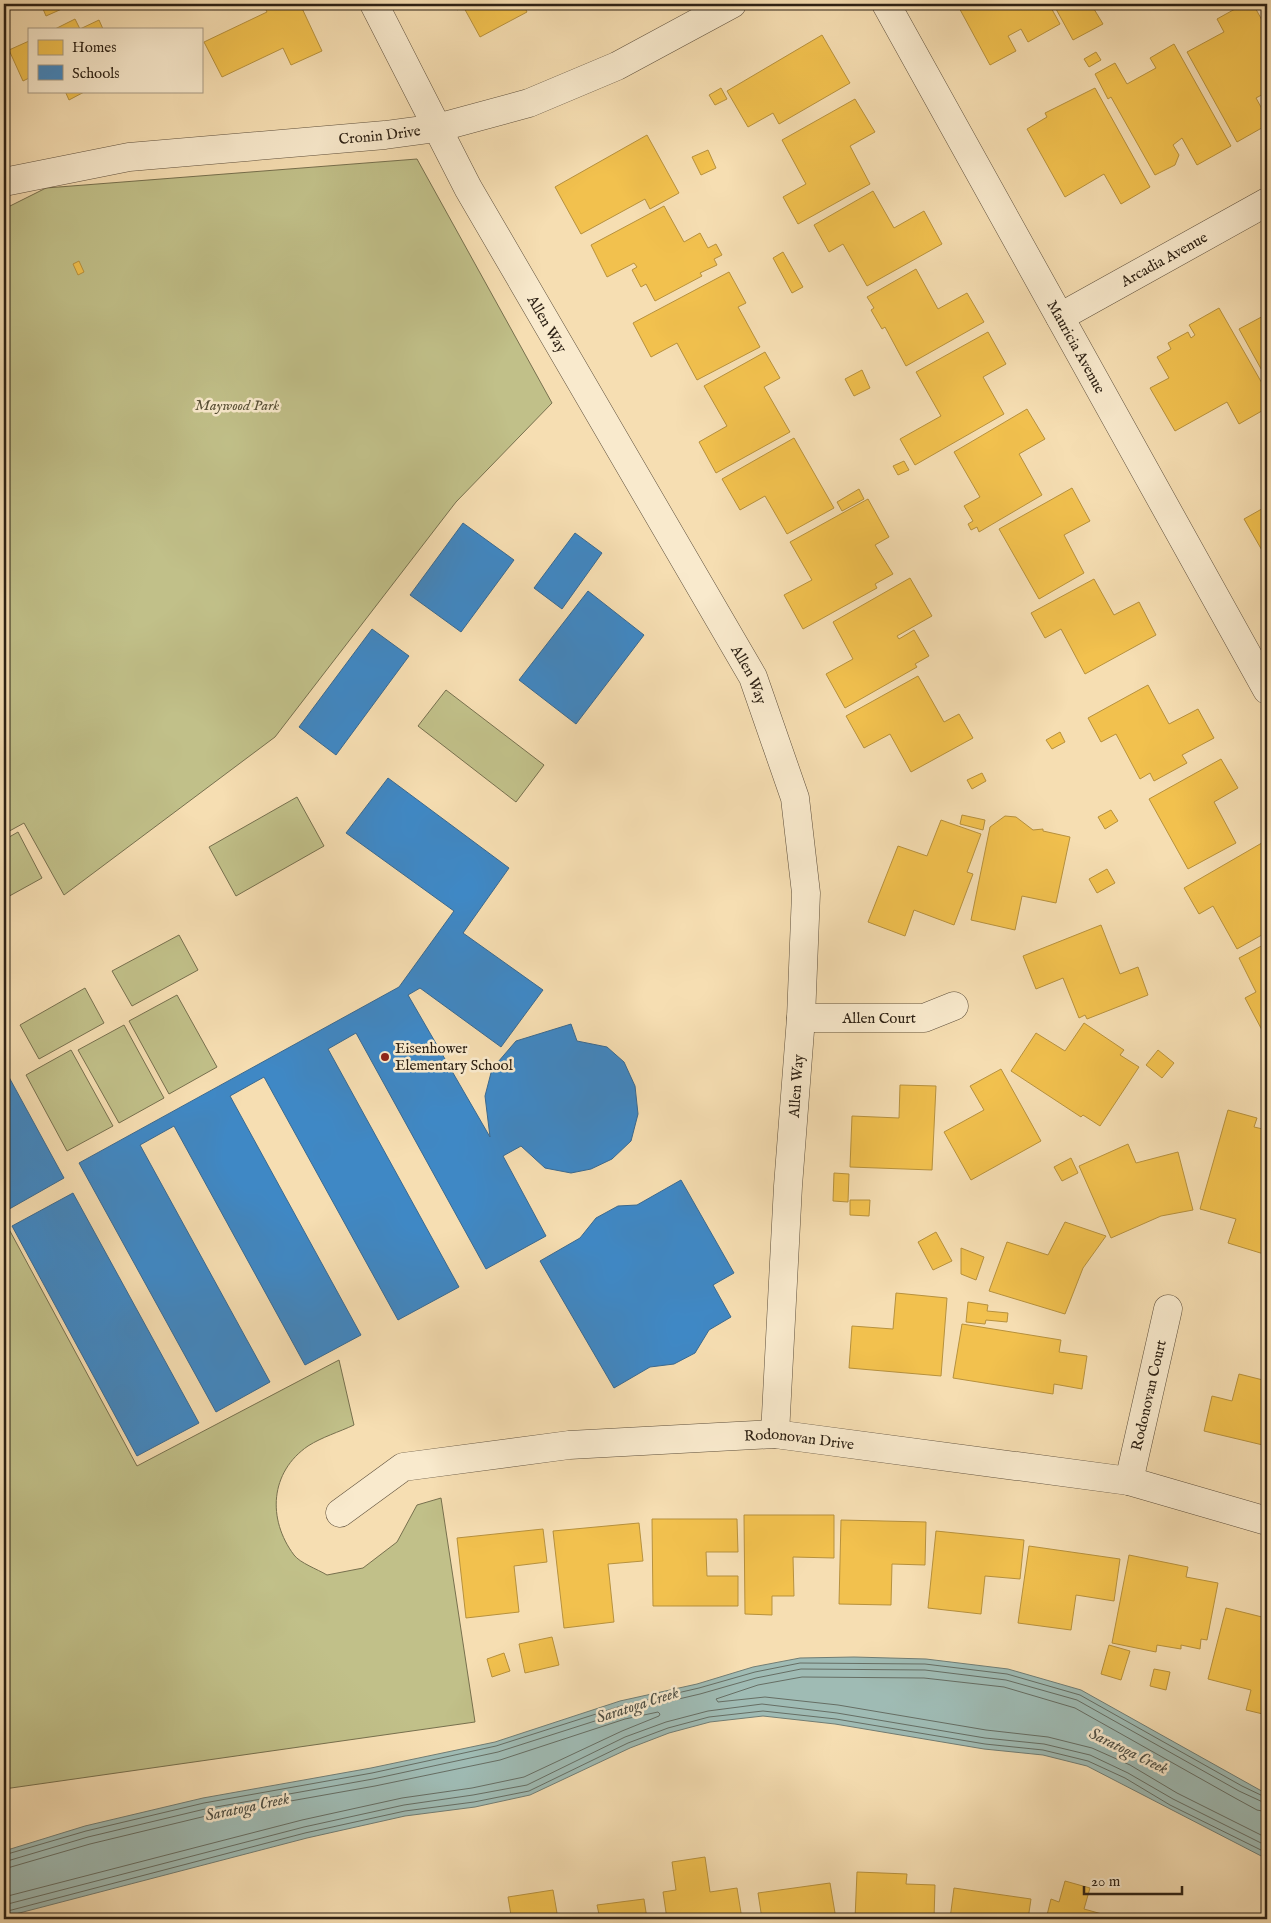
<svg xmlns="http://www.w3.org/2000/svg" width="1271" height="1923" font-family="'IM FELL English',serif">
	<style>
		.green { fill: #c1c089; stroke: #77704e }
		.water { fill: #9fbbb4; stroke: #717d74 }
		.homes { fill: #f2c14e; stroke: #b7913d }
		.schools { fill: #3f88c5; stroke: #3a6990 }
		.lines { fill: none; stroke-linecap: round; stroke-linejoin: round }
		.shore { stroke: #666e64; stroke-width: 1 }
		.minor-casing { stroke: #5f503c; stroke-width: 29 }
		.minor { stroke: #f9eacd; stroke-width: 28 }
		.poi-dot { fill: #8f2418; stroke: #f9eacd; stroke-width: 2 }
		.labels { text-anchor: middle; stroke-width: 5; stroke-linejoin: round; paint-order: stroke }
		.street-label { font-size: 15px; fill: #2d2114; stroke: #f9eacd }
		.park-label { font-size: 15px; font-style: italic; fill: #595137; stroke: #f9eacd }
		.poi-label { font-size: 15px; fill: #2d2114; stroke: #f9eacd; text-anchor: start }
		.water-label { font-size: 16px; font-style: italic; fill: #4f4f44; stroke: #f9eacd }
	</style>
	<rect width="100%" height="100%" fill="#f6deb2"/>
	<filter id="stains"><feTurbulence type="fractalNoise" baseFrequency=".004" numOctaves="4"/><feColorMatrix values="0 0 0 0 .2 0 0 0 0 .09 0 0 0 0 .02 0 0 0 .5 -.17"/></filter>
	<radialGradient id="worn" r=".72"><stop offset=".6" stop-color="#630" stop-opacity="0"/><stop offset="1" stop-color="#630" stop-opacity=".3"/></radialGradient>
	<g class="green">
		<path d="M417,159L552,403L456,502L275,737L64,895L24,823L4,834V209L46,188Z"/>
		<path d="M446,690L544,765L516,802L418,726Z"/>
		<path d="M297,797L324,846L236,896L209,847Z"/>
		<path d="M18,832L42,878L4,899V840Z"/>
		<path d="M179,935L198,970L132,1006L112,971Z"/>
		<path d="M85,988L104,1023L39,1059L20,1025Z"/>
		<path d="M177,995L217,1067L169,1094L129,1021Z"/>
		<path d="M124,1025L164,1098L119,1123L78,1050Z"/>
		<path d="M71,1050L113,1126L67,1151L26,1075Z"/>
		<path d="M4,1220L137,1466L339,1360L354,1425C339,1432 322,1437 308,1446C270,1472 267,1519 294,1555C300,1563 317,1569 327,1575L363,1568L397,1542L417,1505L441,1498L475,1722L4,1789Z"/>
	</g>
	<path class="water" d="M854,1657L926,1659L1008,1669L1081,1690L1267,1794V1859L1087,1766L1043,1755L984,1749L835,1724L763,1716L710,1722L669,1733L630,1748L530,1795L475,1807L405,1816L307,1838L4,1917V1851L85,1826L203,1798L371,1768L495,1742L620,1701L697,1684L753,1667L800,1658Z"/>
	<g class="homes">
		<path d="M41,4H73L46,16Z"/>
		<path d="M263,4H300L322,51L291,65L283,48L222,77L204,42L267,12Z"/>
		<path d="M454,4H523L527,12L480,37L463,6L457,10Z"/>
		<path d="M957,4H1049L1060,24L1028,42L1021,29L1008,36L1016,51L990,65Z"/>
		<path d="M1059,4H1091L1103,24L1073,40L1056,9L1060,6Z"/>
		<path d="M1244,4H1253L1267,29V92L1256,98L1267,118V125L1237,142L1187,52L1224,32L1217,19Z"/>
		<path d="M75,19L80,29L99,20L103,29H55Z"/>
		<path d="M822,35L850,83L779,124L773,113L748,127L727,91Z"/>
		<path d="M29,41V78L23,81L9,50Z"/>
		<path d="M1174,44L1231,146L1197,165L1182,138L1173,145L1179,155L1175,165L1155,175L1111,97L1108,99L1095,74L1115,63L1127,84L1156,68L1150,58Z"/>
		<path d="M1096,52L1101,60L1089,67L1084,59Z"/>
		<path d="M721,88L727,99L715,105L709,95Z"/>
		<path d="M1095,88L1150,187L1121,204L1104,174L1065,197L1027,129L1047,117L1045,113Z"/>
		<path d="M65,91H86L69,100Z"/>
		<path d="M855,99L875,132L850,146L870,184L798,224L783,197L806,184L782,140Z"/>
		<path d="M647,135L679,193L650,209L645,199L581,234L555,187Z"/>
		<path d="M708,150L716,168L701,175L692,157Z"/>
		<path d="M873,191L894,228L924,211L942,244L867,286L843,244L829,252L814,225Z"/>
		<path d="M664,206L684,242L700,233L708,248L716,244L722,255L714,259L717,265L700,273L702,276L655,301L646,284L641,287L632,270L637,267L634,263L607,277L591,245Z"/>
		<path d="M783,252L803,287L792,293L773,258Z"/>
		<path d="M79,261L84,272L78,275L73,264Z"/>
		<path d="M916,269L938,309L967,293L984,322L906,366L885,327L882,329L871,310L874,308L867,297Z"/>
		<path d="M729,272L746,303L738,307L760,347L697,380L677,343L651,357L633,323Z"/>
		<path d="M1219,308L1267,392V408L1239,424L1227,402L1175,431L1150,388L1169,378L1157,357L1171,349L1168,343L1188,332L1191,338L1195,335L1189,325Z"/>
		<path d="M1267,314V375L1265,376L1239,329Z"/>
		<path d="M988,332L1006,364L983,377L1004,414L915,465L900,439L941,416L916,372Z"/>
		<path d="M765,352L780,378L764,387L790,432L716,473L699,442L727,426L704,386Z"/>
		<path d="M862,370L870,388L854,396L845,379Z"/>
		<path d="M1027,409L1045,439L1019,454L1042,495L979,532L977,527L971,530L968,524L973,521L964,506L980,497L954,452Z"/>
		<path d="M794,438L834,508L787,534L765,496L740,510L722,479Z"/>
		<path d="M904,461L909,470L898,475L893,466Z"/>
		<path d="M1072,488L1090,521L1064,535L1084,573L1039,599L999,529Z"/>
		<path d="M859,489L864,499L842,511L837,502Z"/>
		<path d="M868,499L889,537L875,545L893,574L875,584L877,588L803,629L784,595L812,580L790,542Z"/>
		<path d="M1267,506V559L1244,519Z"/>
		<path d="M910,578L932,616L897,636L899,639L914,630L929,656L915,664L917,667L845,708L826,674L853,659L833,622Z"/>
		<path d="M1094,579L1114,615L1139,602L1156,635L1085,674L1061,629L1045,638L1031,613Z"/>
		<path d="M918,676L944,722L959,714L973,738L911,772L890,734L864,748L846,716Z"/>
		<path d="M1148,685L1169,724L1198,709L1214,738L1182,755L1187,763L1154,781L1150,773L1140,779L1116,734L1101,742L1088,718Z"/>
		<path d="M1060,732L1065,742L1052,749L1046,740Z"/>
		<path d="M1221,759L1238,788L1214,802L1236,843L1188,869L1149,799Z"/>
		<path d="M982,773L986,781L972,789L967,780Z"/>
		<path d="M1111,810L1118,821L1105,829L1098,817Z"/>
		<path d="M962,815L985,820L983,830L960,824Z"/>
		<path d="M1005,816L1016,817L1033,830L1043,829V831L1070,837L1056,903L1022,896L1015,930L971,920L990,827Z"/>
		<path d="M941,820L981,834L967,872L973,874L954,925L914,910L905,936L868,922L898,846L927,856Z"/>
		<path d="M1267,840V882L1264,883L1267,888V932L1237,949L1213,906L1199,914L1184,888Z"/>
		<path d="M1107,869L1115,883L1097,893L1089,879Z"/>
		<path d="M1101,925L1120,974L1138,967L1148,995L1087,1019L1085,1015L1079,1018L1063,978L1036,989L1023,956Z"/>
		<path d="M1267,943V1027L1262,1030L1245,998L1256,992L1239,958Z"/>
		<path d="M1084,1023L1124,1050L1120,1055L1139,1067L1100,1126L1083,1115L1081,1117L1011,1071L1036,1033L1065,1051Z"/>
		<path d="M1158,1050L1174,1063L1162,1078L1146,1065Z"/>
		<path d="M1001,1069L1041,1141L971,1180L944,1132L984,1110L970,1086Z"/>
		<path d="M900,1085L936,1086L932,1170L850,1167L852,1116L899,1118Z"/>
		<path d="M1228,1110L1257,1118L1254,1127L1267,1130V1255L1228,1243L1236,1219L1200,1209Z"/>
		<path d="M1128,1144L1136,1163L1178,1152L1193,1210L1161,1216L1111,1238L1079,1166Z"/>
		<path d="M1071,1158L1078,1173L1062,1181L1054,1167Z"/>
		<path d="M834,1173L849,1174L848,1202L833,1201Z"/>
		<path d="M850,1200H870L869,1216L850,1215Z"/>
		<path d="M1065,1222L1106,1236L1083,1268L1065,1314L989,1291L1007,1242L1048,1255Z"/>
		<path d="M936,1232L952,1261L933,1270L918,1242Z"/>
		<path d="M961,1248L984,1257L976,1280L961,1274Z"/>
		<path d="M896,1293L947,1298L941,1376L849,1368L852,1326L893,1329Z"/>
		<path d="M968,1302L988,1305L987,1311L1008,1313L1007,1322L986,1320L985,1324L966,1322Z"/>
		<path d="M962,1324L1061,1340L1059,1352L1087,1356L1082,1389L1054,1384L1053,1394L953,1378Z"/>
		<path d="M1239,1374L1267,1381V1446L1204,1431L1212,1396L1232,1401Z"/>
		<path d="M744,1515H834V1558L793,1557L794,1596H772V1615L745,1614Z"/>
		<path d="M652,1519H737L738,1552H706L707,1576H738V1606H653Z"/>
		<path d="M841,1520L926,1522L925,1565L892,1564L891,1605L839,1604Z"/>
		<path d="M639,1523L643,1561L608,1564L614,1622L564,1628L553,1531Z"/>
		<path d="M543,1529L547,1562L514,1566L519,1612L466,1618L457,1538Z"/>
		<path d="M936,1531L1024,1540L1020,1579L985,1576L981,1614L928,1608Z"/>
		<path d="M1029,1546L1120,1559L1114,1601L1076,1595L1071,1630L1018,1623Z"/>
		<path d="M1129,1555L1188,1567L1186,1577L1218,1583L1207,1640L1201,1639L1200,1649L1181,1645V1649L1157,1645L1156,1652L1112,1643Z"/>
		<path d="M1266,1601H1267V1715L1246,1710L1251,1690L1208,1679L1226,1608L1262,1617Z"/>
		<path d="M552,1637L559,1665L525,1673L519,1644Z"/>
		<path d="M1109,1645L1130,1651L1121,1680L1101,1674Z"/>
		<path d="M504,1653L510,1671L492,1677L487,1659Z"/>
		<path d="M1154,1669L1170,1672L1166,1690L1150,1686Z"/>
		<path d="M705,1857L710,1892L737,1888L742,1919H667L663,1892L676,1890L672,1862Z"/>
		<path d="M857,1872L907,1874L906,1884L935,1885L934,1919H855Z"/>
		<path d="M1065,1881L1090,1888L1084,1909L1120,1919H1046L1051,1899L1059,1902Z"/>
		<path d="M830,1883L836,1919H762L758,1893Z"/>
		<path d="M954,1888L1031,1899L1028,1919H950Z"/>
		<path d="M553,1890L558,1919H506L505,1916L511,1915L508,1897Z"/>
		<path d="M644,1899L647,1919H600L597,1905Z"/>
	</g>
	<g class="schools">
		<path d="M463,523L514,560L461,632L410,595Z"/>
		<path d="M575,533L602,553L562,609L534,588Z"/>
		<path d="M588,591L644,635L576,724L519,680Z"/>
		<path d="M372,629L409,656L336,755L299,727Z"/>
		<path d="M388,778L509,868L463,933L543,990L501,1047L420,988L408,995L490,1137L485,1096L492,1069L516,1041L571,1024L577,1041L607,1047L624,1062L635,1086L638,1114L631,1141L612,1159L591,1169L571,1173L545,1168L521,1146L503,1156L546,1236L486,1269L356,1033L328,1049L459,1287L398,1320L264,1077L230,1096L361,1335L305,1365L174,1126L140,1145L270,1382L216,1412L79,1163L399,987L454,911L346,833Z"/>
		<path d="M4,1068L64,1178L4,1212Z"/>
		<path d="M681,1180L734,1273L713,1285L731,1317L709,1330L695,1353L674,1364L650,1367L614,1388L540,1261L580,1238L596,1218L618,1206L637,1205Z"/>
		<path d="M73,1193L199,1423L137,1456L12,1226Z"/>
	</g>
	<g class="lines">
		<g class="shore">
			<path d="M1267,1812L1257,1810L1235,1798L1075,1708L1004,1687L924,1678L802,1677L758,1685L716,1699L718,1702L765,1697L838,1705L986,1730L1048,1737L1092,1748L1130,1765L1177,1793L1267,1838"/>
			<path d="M4,1855L86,1831L204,1803L372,1773L496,1746L621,1706L699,1688L755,1672L800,1663L925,1664L1007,1674L1080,1695L1242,1786L1267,1798"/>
			<path d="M4,1862L88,1837L205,1809L373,1779L498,1752L623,1712L700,1694L756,1678L801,1669L925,1670L1006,1680L1077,1700L1239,1791L1267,1804"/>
			<path d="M4,1869L90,1844L206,1816L375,1786L500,1760L625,1719L658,1712L660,1714L659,1716L622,1731L524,1777L472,1788L402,1798L302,1820L4,1897"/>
			<path d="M4,1905L304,1827L404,1805L473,1795L527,1785L625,1737L666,1722L708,1711L762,1704L837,1713L985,1738L1044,1744L1090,1755L1128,1773L1173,1799L1267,1846"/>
			<path d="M4,1912L305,1833L405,1811L474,1802L529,1791L628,1743L668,1728L709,1717L763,1711L836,1719L985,1744L1043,1750L1088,1761L1125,1778L1170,1805L1267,1853"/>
		</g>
		<defs>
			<g id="minor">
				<path id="s1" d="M374,4L468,188L753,677L795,798L806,893L801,1018L788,1186L775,1434"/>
				<path id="s2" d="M886,4L1267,690"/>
				<path id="s3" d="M4,182L129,157L385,135L437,128L529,103L617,66L732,4"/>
				<path id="s4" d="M1060,317L1267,202"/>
				<path id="s5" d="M801,1018H924L954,1006"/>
				<path id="s6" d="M1129,1481L1168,1309"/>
				<path id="s7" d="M340,1513L403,1467L569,1445L775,1434L1129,1481L1267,1521"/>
			</g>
		</defs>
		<use href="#minor" class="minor-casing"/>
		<use href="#minor" class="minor"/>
	</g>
	<circle class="poi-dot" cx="385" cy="1057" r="5"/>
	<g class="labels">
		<g class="street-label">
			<text dy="5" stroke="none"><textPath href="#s3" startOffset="379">Cronin Drive</textPath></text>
			<text dy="5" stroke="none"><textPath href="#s4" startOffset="119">Arcadia Avenue</textPath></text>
			<text dy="5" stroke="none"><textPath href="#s1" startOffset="364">Allen Way</textPath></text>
			<text dy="5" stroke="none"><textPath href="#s2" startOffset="392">Mauricia Avenue</textPath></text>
			<text dy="5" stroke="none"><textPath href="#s1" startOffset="769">Allen Way</textPath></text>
			<text dy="5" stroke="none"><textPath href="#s5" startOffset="78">Allen Court</textPath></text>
			<text transform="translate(796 1086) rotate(-86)" y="5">Allen Way</text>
			<text dy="5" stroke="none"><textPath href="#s6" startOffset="88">Rodonovan Court</textPath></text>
			<text dy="5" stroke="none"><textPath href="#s7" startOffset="476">Rodonovan Drive</textPath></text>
		</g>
		<g class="park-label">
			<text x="237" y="410">Maywood Park</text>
		</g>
		<g class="poi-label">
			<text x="395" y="1053">Eisenhower<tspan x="395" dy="17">Elementary School</tspan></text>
		</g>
		<g class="water-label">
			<text transform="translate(637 1704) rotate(-18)" y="6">Saratoga Creek</text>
			<text transform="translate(1129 1750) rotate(26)" y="6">Saratoga Creek</text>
			<text transform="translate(247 1806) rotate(-12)" y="6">Saratoga Creek</text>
		</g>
	</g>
	<rect width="1271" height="1923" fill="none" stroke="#f6deb2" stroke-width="20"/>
	<rect x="5" y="5" width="1261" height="1913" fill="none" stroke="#2d2114" stroke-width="2.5"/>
	<rect x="10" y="10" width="1251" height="1903" fill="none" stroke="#2d2114"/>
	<rect x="28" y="28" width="175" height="65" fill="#f9eacd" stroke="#a79a83"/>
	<rect x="38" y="40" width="25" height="15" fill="#f2c14e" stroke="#a79a83"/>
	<text x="72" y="52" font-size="15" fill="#2d2114">Homes</text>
	<rect x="38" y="65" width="25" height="15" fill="#3f88c5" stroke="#a79a83"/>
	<text x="72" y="78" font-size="15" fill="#2d2114">Schools</text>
	<path d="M1084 1886v8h98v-8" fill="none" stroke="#2d2114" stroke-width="2.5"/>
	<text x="1091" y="1886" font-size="15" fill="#2d2114" stroke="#f9eacd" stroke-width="4" paint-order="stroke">20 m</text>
	<rect width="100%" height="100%" filter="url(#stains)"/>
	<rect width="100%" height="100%" fill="url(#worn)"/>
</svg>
